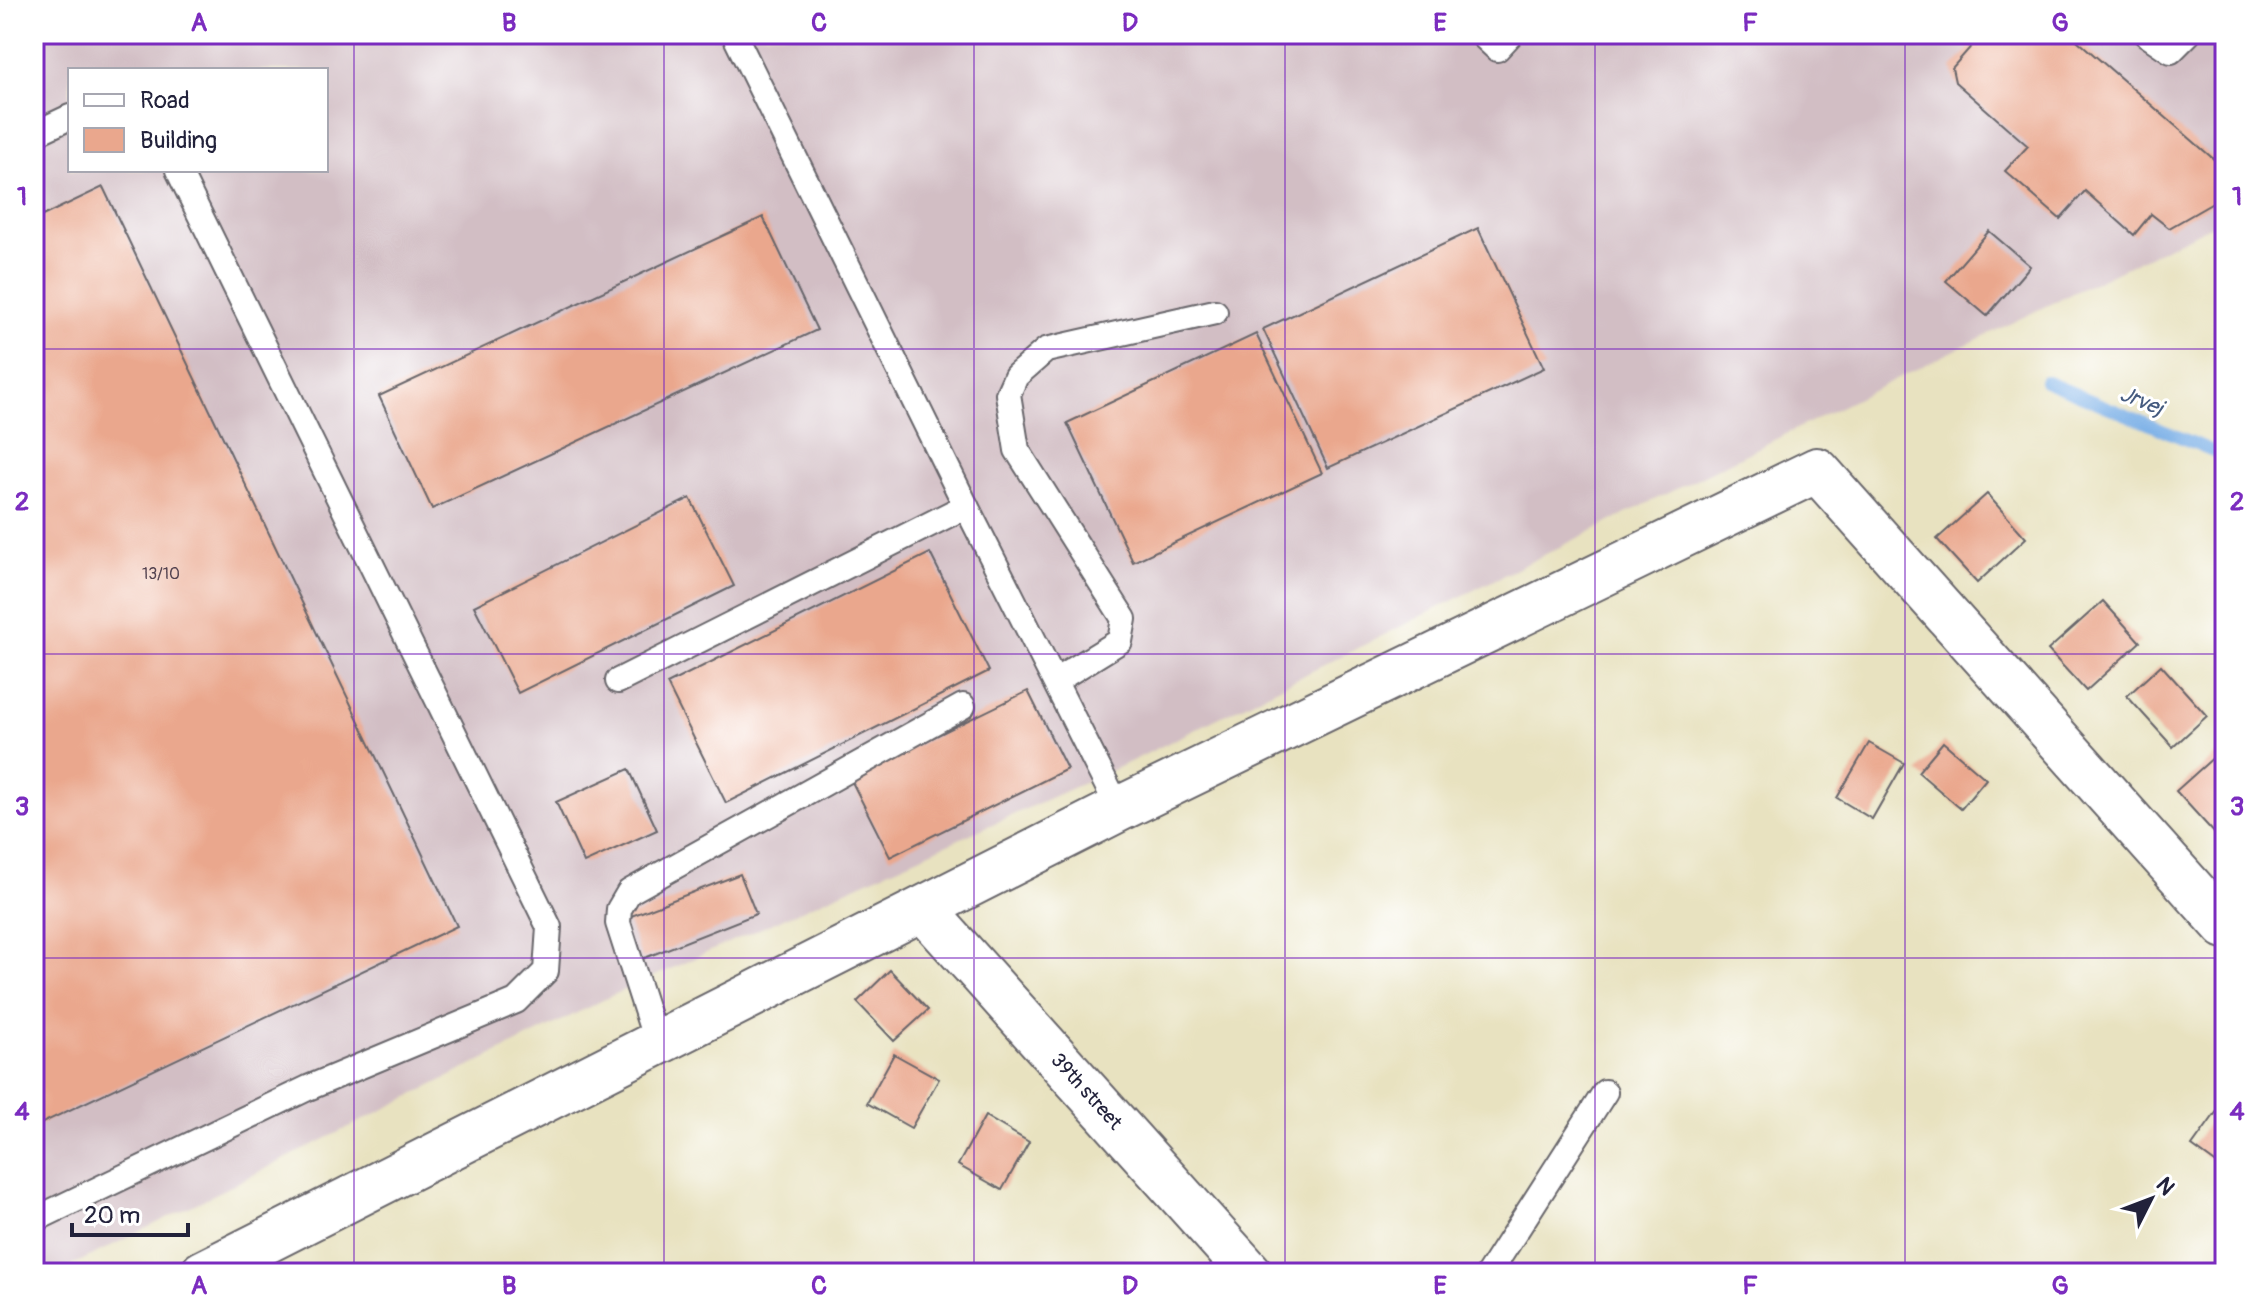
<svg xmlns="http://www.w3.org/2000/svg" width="2259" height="1307" font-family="Pangolin,sans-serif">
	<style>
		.industrial { fill: #d2bec4; fill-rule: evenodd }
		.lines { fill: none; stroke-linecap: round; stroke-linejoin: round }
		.stream { stroke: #78aee6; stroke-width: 12 }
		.building { fill: #eaa78d }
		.service-casing { stroke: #67656a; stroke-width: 28 }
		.minor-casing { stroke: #67656a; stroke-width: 48 }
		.service { stroke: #fff; stroke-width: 24 }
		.minor { stroke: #fff; stroke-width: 44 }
		.grid { fill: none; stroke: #7b2cbf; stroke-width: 2; stroke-opacity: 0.55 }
		.labels { text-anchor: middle; stroke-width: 6; stroke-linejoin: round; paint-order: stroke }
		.number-label { font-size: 16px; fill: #544350 }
		.street-label { font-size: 20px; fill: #22223b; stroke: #fff }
		.water-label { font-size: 22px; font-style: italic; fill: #445a7f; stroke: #fff }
		.neatline { fill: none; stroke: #7b2cbf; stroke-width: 3 }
		.grid-label { font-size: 26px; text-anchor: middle; font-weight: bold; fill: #7b2cbf }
	</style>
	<rect width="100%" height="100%" fill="#fff"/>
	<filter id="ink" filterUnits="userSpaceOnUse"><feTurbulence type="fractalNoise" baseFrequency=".0125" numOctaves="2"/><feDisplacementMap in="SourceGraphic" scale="16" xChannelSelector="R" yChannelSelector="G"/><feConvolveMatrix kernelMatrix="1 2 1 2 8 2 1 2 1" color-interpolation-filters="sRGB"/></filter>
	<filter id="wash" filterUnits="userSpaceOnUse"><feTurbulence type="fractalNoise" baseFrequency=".006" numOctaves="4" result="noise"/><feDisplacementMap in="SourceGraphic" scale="32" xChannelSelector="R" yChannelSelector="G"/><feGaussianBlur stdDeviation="1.8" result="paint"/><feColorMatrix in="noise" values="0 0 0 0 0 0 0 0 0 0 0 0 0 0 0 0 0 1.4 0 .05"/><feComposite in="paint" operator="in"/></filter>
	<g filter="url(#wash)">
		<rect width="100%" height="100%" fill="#e8e2c0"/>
		<path class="industrial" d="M34,34H2225V219L1904,375L1132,761L615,994L57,1273H34ZM70,70H326V170H70Z"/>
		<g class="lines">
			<path class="stream" d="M2045,381L2225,456"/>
		</g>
		<g id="blocks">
			<g class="building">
				<path d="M1982,34H2070L2225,169V196L2169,228L2151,214L2134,235L2085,191L2060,219L2005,171L2028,146L1955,82L1952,68Z"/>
				<path d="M103,187L457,926L34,1127V220Z"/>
				<path d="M763,217L817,330L432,509L379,396Z"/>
				<path d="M1478,228L1544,368L1328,468L1263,329Z"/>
				<path d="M1989,231L2030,266L1987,316L1946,281Z"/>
				<path d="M1256,334L1322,473L1133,562L1067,423Z"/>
				<path d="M1987,494L2026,538L1977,583L1937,539Z"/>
				<path d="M690,498L734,586L518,693L474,606Z"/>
				<path d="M930,553L989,671L726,803L667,684Z"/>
				<path d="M2103,601L2140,642L2086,691L2048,650Z"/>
				<path d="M2161,665L2207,716L2173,747L2127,696Z"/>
				<path d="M1028,691L1067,769L890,857L850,778Z"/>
				<path d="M1943,742L1986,779L1961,809L1918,772Z"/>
				<path d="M1869,743L1904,763L1872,819L1837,798Z"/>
				<path d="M2225,747V831L2218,837L2176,791Z"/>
				<path d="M629,769L657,830L584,863L556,802Z"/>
				<path d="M740,874L756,914L642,959L626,918Z"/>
				<path d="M890,970L928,1010L894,1041L857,1002Z"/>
				<path d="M894,1054L939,1079L911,1128L867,1103Z"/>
				<path d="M2225,1100V1170L2192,1146Z"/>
				<path d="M985,1116L1029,1142L1002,1190L958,1165Z"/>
			</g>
		</g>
	</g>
	<g filter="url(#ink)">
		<use href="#blocks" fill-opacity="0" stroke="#67656a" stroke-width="2"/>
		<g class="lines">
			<defs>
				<g id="service">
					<path d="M734,34L966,506L1119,809"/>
					<path d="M1481,34L1497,49L1511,34"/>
					<path d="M2146,34L2171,51L2188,34"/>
					<path d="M34,134L70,117"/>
					<path d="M618,681L966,506"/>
					<path d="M1055,681L1120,641L1124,619L1017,450L1008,394L1016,376L1046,350L1215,312"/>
					<path d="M657,1044L618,923L619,909L629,892L963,706"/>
					<path d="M34,1220L308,1088L516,1001L546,971L549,927L178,170"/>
					<path d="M1489,1273L1605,1092"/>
				</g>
				<g id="minor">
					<path d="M923,909L1250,1273"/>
					<path d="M203,1273L1119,809L1817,470L2225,926"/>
				</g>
			</defs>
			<use href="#service" class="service-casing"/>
			<use href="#minor" class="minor-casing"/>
			<use href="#service" class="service"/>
			<use href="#minor" class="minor"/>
		</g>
	</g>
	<path class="grid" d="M354,34V1273M664,34V1273M974,34V1273M1285,34V1273M1595,34V1273M1905,34V1273M34,349H2225M34,654H2225M34,958H2225"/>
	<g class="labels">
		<g class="number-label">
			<text x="161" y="579">13/10</text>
		</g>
		<g class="street-label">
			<text transform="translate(1087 1091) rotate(48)" y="7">39th street</text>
		</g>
		<g class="water-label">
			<text transform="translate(2142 400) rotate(22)" y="8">Jrvej</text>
		</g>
	</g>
	<rect width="2259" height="1307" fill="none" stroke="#fff" stroke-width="88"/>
	<rect x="68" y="68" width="260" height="104" fill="#ffffff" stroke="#a7a7b1" stroke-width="2"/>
	<rect x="84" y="94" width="40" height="12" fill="#ffffff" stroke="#a7a7b1" stroke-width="2"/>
	<text x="140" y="108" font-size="24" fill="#22223b">Road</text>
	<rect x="84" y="128" width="40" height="24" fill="#eaa78d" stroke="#a7a7b1" stroke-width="2"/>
	<text x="140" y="148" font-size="24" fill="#22223b">Building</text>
	<g transform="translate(2151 1199) rotate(48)" stroke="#ffffff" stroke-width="6" paint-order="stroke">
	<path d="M0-6L14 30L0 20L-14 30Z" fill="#22223b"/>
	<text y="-12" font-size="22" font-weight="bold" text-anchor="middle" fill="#22223b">N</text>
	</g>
	<path d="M72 1223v12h116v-12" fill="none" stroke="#22223b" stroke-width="4"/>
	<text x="84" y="1223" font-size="24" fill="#22223b" stroke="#ffffff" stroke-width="6" paint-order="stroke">20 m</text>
	<rect x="44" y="44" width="2171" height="1219" class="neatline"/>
	<g class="grid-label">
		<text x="199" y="31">A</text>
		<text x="509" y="31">B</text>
		<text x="819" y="31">C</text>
		<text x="1130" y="31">D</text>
		<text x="1440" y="31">E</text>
		<text x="1750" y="31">F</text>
		<text x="2060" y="31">G</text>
		<text x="22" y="205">1</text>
		<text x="2237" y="205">1</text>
		<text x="22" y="510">2</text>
		<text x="2237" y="510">2</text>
		<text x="22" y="815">3</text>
		<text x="2237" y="815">3</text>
		<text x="22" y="1120">4</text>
		<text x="2237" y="1120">4</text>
		<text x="199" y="1294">A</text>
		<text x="509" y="1294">B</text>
		<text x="819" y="1294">C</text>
		<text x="1130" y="1294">D</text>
		<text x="1440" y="1294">E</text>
		<text x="1750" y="1294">F</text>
		<text x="2060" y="1294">G</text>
	</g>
</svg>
